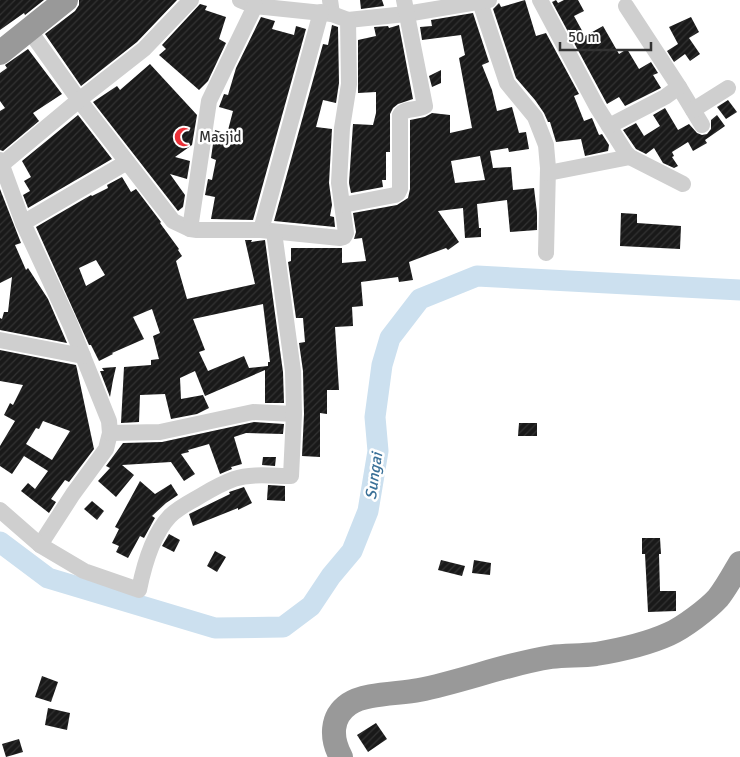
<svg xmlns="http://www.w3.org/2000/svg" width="740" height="757" font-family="Signika,sans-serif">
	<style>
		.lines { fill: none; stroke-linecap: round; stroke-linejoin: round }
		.river { stroke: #cce0ef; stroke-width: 21 }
		.building { fill: url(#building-hatch); fill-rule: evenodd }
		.minor { stroke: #cfcfcf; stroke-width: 16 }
		.highway { stroke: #999; stroke-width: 24 }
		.labels { text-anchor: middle; stroke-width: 5; stroke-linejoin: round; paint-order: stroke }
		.poi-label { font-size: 15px; fill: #323232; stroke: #fff; text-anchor: start }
		.water-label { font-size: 16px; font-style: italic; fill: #3b7198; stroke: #fff }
	</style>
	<defs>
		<pattern id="building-hatch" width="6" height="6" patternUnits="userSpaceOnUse" patternTransform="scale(1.25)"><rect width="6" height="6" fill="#191919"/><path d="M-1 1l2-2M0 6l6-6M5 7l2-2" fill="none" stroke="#323232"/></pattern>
	</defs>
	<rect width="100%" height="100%" fill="#fff"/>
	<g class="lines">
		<path class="river" d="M0,542L48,578L215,628L283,627L311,606L331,576L352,551L368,511L378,451L375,417L382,365L390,338L420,299L477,276L740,290"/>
	</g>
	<g class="building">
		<path d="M0,0H44L25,15L24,13L0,30Z"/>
		<path d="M79,0H177L137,42L81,86L45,34L75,11L79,5Z"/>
		<path d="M360,0H382L384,6L361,9Z"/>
		<path d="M525,0L536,36L546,33L579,94L574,96L584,121L592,118L599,135L602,134L609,145L608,151L585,156L581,139L556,142L550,122H548L544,113L535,100L516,78L493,9L499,3L501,7Z"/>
		<path d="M556,0L558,3L564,0H578L584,11L574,16L585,36L603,26L619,54L627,49L639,69L651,62L658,73L653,75L661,88L625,106L619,97L607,104L552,2Z"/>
		<path d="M200,4L207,6L205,10L226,17L219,39L226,43L208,81L199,90L159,55L166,49L162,45Z"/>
		<path d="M473,13L489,62L482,65L492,90L497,111L512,107L519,133L526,132L529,149L509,152L508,148L490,151L493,168L511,167L513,190L534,188L537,213V230L510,232L507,200L477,204L479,228H481V237L465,238L463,208L438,211L459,242L448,250L446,248L409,262L413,280L399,282L398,277L361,282L363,306L352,307L353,326L335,327L339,390H327V414L320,413V457L302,456L304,414L303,371L299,343L305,342L303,318H296L288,262L291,261V248H342V263L366,261L362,238L354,239L356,232L353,213L397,205L408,198L410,189V120L425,117L432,113L450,115V133L472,128L459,58L465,55L461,35L422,40L420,27L432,26L431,20ZM480,156L485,180L455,183L451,161Z"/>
		<path d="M261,17L275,21L272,29L294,35L296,26L306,29L253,220L211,219L215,197L205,195L208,179L212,180L216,160L211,158L215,130L227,134L233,111L219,107L224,94L228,95L236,68Z"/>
		<path d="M691,17L699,32L689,38L700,54L690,61L685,54L674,62L667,51L678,44L669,27Z"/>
		<path d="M332,25L338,27L339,83L336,103L323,100L316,127L332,129L329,183L332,205L330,216L334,217L335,227L274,221L323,44L328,45Z"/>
		<path d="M399,25L413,99L398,104L393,108L390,114V152H386V180H382L383,187L351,193L349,183L353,124L373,125L376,113V92L358,93V40L376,36L374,27L388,26L389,28Z"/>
		<path d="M28,49L62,94L33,113L39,121L3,151L0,150V111L5,108L0,101V73L7,68L5,65Z"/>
		<path d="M150,64L197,115L192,145L175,157L190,161L187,179L170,174L185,195L183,207L178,211L93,102L117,86L120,90Z"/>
		<path d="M441,70V83L432,87L429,76Z"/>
		<path d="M728,100L737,112L726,119L717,107Z"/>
		<path d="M665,108L678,130L689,124L697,133L702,135L707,134L711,129V120L717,115L725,126L705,140L707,143L693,151L688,142L672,152L674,156L672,157L678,166L674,168L663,163L654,148L646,154L636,149L623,130L636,123L644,136L660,126L653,115Z"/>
		<path d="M78,115L112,159L28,208L23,195L30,191L24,181L31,177L22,161Z"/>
		<path d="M122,177L131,192L136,189L161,222L160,223L179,249L178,250L182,256L176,261L187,299L255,284L245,240H252L251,242L265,240L283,372L284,403H265V370L205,396L195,371L180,378L181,399L203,395L209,408L197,414L171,419L165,394L140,395L139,422L121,423L124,367L151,365V360L159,359L153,336L160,333L152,309L133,317L144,339L112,353L113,354L99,361L91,345H89L36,227L91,195L92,196L108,188L107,185ZM96,260L105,275L86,286L79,268ZM263,304L270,362H268V366L249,368L244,356L208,371L199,352L205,350L193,319Z"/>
		<path d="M0,189L21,243L15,245L26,270L28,268L48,299L67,343L0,330V318L2,319L4,312H8L12,277L0,283Z"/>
		<path d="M621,213L637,214V223L681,226L680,249L620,246Z"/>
		<path d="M0,350L76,365L77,369L94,449L69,482L65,480L51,499L56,502L49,513L21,491L28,483L35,489L48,471L24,456L12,474L0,466V446L15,421L4,415L10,403L13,405L23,385L0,381ZM43,421L70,431L52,460L26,444L36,428L39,429Z"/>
		<path d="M116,367L113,380L110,397L100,371H104L102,368Z"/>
		<path d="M254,422L284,424L283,434L246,433L234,437L242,464L231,467L232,469L220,474L209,444L188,450L189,452L181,454L195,474L184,481L171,462L122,465L134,475L116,497L98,481L110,468L106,466L123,443L162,442Z"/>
		<path d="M519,423H537V436H518Z"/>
		<path d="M263,457H276L275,466L262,465Z"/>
		<path d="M140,481L155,494L171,484L178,495L166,503L152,516L155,518L144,538L140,536L128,558L116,552L119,546L112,543L119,529L115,527Z"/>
		<path d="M268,485L285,486V501L267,500Z"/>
		<path d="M244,487L252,503L238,510V508L193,526L189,514L230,494L229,492Z"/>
		<path d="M92,501L104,511L97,520L84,509Z"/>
		<path d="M169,534L180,540L174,552L162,546Z"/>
		<path d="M642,538H660L661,554H659L660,591H676V611L648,612L645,554H642Z"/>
		<path d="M215,551L226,557L217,572L207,566Z"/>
		<path d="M441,560L465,566L462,576L438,570Z"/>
		<path d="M474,560L491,563L490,575L472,573Z"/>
		<path d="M42,676L58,682L51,702L35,697Z"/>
		<path d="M48,708L70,713L67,730L45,725Z"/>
		<path d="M376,723L387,739L368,752L357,735Z"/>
		<path d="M19,739L23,752L6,757L2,744Z"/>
	</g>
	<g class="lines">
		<g class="minor">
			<path d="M240,0L255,6L332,14L330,0"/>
			<path d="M540,0L597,107L626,153L630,157L683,184"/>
			<path d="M480,2L507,83L535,117L546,145L548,168L546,253"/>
			<path d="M348,20L406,14L489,0"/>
			<path d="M29,30L79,100L173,221L190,229L197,230H261L340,238L344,237L346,233L339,183L342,128L349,84L348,20L332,14"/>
			<path d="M679,87L702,125"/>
			<path d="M693,110L728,88"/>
			<path d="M609,126L665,97L679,87L626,6"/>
			<path d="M0,160L23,223L70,324L109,421L110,433L106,449L73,494L40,545"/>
			<path d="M0,166L79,100L144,49L191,0"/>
			<path d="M548,173L630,157"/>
			<path d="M343,205L395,195L398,193L400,189V115C406,107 417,111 425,106L404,0"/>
			<path d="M23,223L127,162"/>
			<path d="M190,229L209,101L255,6"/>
			<path d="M261,230L321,12"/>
			<path d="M0,340L83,356"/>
			<path d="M110,433L160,432L253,412L294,414"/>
			<path d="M0,510L40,545L84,571L139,590C144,565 152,535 170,516C179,507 192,501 202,495C212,489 223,483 234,479C252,473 273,476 291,476L294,414L293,371L274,232"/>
		</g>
		<g class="highway">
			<path d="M0,53L66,0"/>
			<path d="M341,757C331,739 330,717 349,704C365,693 400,694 419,690C464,681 506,664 551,657C566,655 581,656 596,654C620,650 647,644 669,634C683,628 708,609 718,598C726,588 733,575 740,563"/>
		</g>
	</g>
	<defs>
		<symbol id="mosque-bare" viewBox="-9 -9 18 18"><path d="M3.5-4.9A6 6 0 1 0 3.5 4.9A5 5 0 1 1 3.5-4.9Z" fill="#ec3138" stroke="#fff" stroke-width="2.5" paint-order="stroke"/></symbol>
	</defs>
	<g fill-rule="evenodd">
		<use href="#mosque-bare" x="170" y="123" width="28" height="28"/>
	</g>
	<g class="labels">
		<g class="poi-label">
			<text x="199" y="142">Masjid</text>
		</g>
		<g class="water-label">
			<text transform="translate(373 476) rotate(-82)" y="6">Sungai</text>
		</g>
	</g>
	<path d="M560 42v8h91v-8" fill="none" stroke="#323232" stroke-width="2.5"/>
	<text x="568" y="42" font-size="15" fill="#323232" stroke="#ffffff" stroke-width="4" paint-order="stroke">50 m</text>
</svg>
